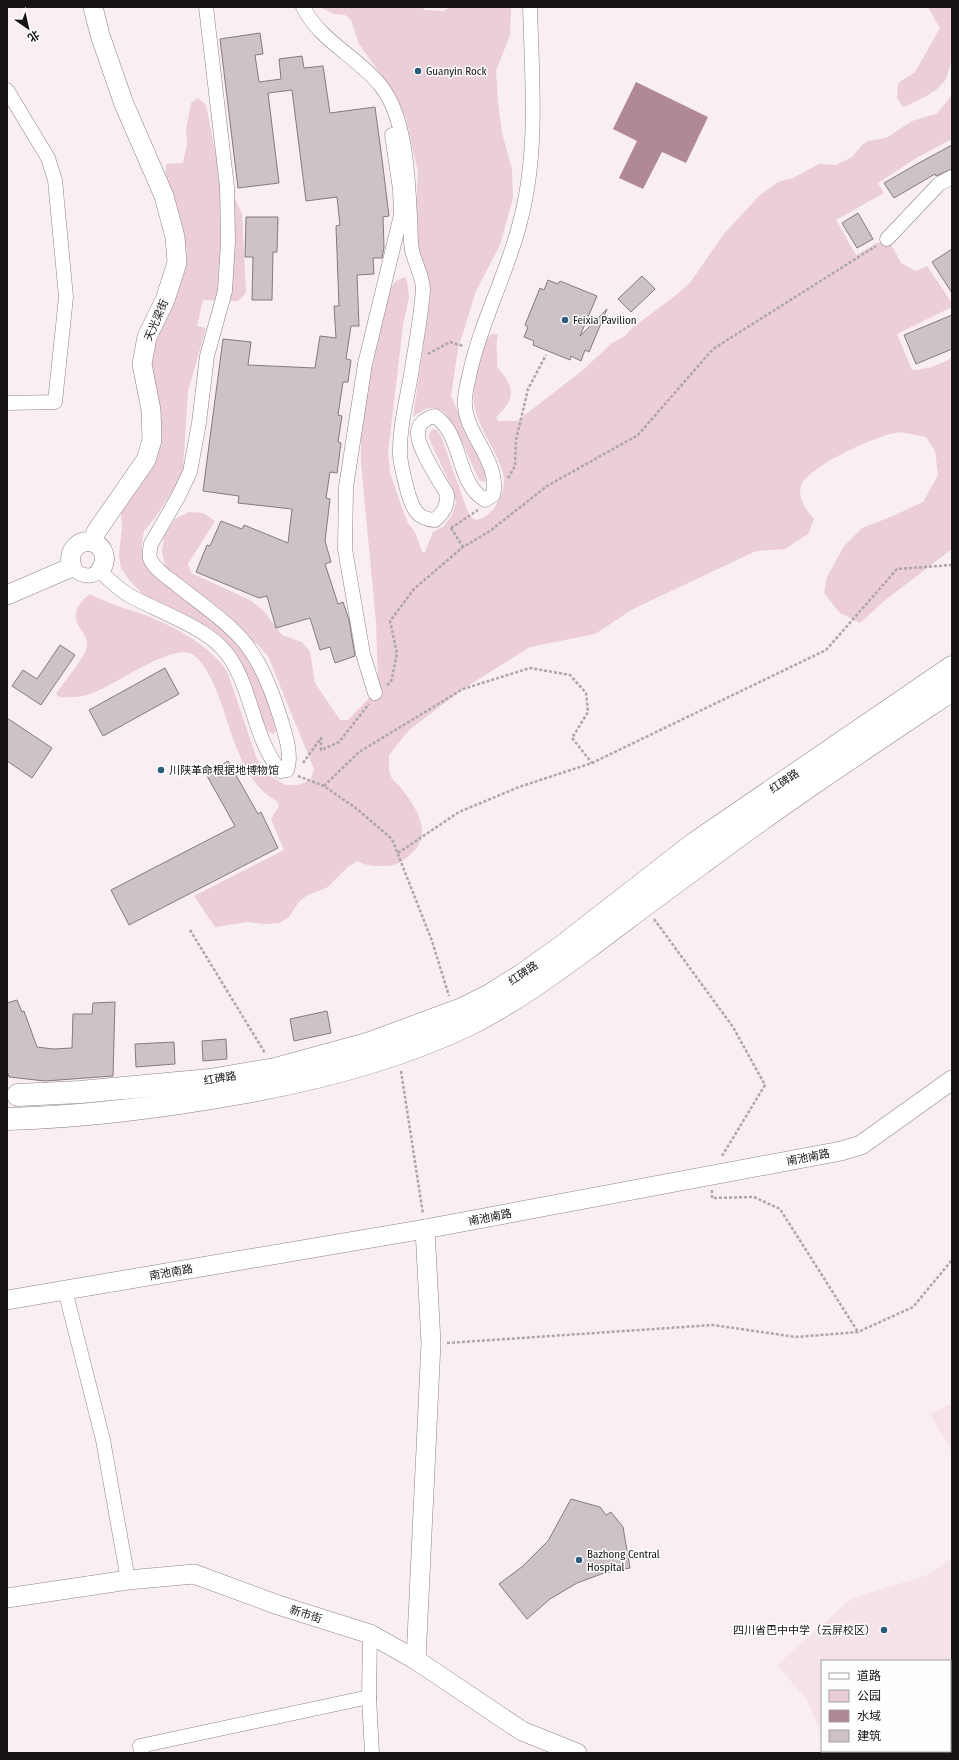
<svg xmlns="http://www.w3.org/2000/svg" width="959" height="1760" font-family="'Fira Sans Condensed','Noto Sans SC',sans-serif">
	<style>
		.built { fill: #f6e2e9 }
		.green { fill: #ebced7 }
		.water { fill: #b18896 }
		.building { fill: #cdc2c5; stroke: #857b7e }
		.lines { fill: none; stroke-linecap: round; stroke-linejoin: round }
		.street-casing { stroke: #8d8386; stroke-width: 15 }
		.secondary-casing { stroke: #8d8386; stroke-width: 20 }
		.primary-casing { stroke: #8d8386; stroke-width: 23 }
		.path { stroke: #afa6a9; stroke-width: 2.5; stroke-dasharray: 3 2; stroke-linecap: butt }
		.street { stroke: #fff; stroke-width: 14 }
		.secondary { stroke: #fff; stroke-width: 19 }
		.primary { stroke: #fff; stroke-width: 22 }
		.poi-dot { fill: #295c79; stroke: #fefefe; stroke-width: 1.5 }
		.labels { text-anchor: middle; stroke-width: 3; stroke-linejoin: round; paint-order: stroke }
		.poi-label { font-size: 11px; fill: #171315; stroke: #fefefe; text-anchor: start }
		.street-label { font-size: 11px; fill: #171315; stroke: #fefefe }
	</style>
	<rect width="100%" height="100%" fill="#f9eef1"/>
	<g class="built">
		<path d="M952,1403V1452L930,1414Z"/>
		<path d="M952,1558V1741H950V1661H822V1736L807,1700L777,1665L851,1599L927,1575Z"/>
		<path d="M839,1751H897L886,1753H844Z"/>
	</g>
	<g class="green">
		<path d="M319,7H423L424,10L444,11L450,7H511L510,35L496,71L498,102L502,133L512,169L513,198L500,245L476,291L458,349L451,396L485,472L486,481L483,482L479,480C472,465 453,416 441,410C430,404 421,411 413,417L427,321L430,286L417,249L416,211L418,172L406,119L396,96L359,44L351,20L345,15L334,14Z"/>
		<path d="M928,7H952C952,28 956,66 943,83C934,94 915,102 903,107L897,98L898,83L915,72L940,28Z"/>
		<path d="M952,94V139L918,157L878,183L884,193L836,220L856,255L877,243L885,241L893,248L901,263L916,271L927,266L952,303V307L897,334L912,370C926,370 939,365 952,358V549L884,601L860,623L840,613L824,593L827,577L844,546L862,528L893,516L923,502L938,475L935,451L926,437C916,436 904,431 895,433C875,436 807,467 801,486C797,498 807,511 814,519L808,534L785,549L756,551L633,609L595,634L530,647L463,689L409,730L389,755C389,761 388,768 390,774C391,779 398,784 401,788C415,806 434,833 412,853C405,859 398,865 388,866C377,866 368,867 358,861L349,866L328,887L306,896L298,903L289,917L279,923L265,924L248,922L215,927L194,896L284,850L271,819L279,806L277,801C235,780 230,712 209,675C205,667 200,659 192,654C173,643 116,684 95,692C83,697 72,698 59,697L56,694C64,682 81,662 86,650C93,634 68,626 78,607C82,601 84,598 90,594C108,604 126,608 145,615C175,627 208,644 227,671L257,759L267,774L285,785H299L311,779L314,769L268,656L258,645L175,577L165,567L162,552L164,536L175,519L189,512L203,513L215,521L188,564L191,573L250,600L263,610L282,635L302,642L310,652L315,683L340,720H348L370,697L378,681L376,622L361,463V431L380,321L388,291L396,281L405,277L407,281L409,297L403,325L388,453L390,473L402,508L408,523L415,532L422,552H425L433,532L444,526L452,515L456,502L452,488L431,443L429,437L430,432L433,429L437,430L441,436L466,507L471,517L476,520C487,517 493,512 498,501C501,495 504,488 504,481C504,460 477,428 474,404C472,391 476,378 478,365C480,352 483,341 493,333L498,335C495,347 498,354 497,366C500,372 506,376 508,382C516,397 506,408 496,417L498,421H517L583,370L612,343L625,336L632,328L675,296L690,283L723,235L759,196L778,182L793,178L819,164L836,165L852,157L862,145L868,141L886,138L912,121L936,114L942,108Z"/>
		<path d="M198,98L206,105L222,186L236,201L242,214L246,293L238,301L203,300L197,326L206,328L188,391L183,470L172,492L155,518L144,531L142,543V554L147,567L236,638L251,658L267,695L276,731L273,734L267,730L241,667L211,632L143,594L129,580L121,568L119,554L122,527L121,512L151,470L159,449L150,360L156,336L183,274L187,252L180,216L165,179L166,164L183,163L187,144L186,130L191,103Z"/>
	</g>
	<path class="water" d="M636,82L708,117L686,163L662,152L643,189L619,178L637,141L613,129Z"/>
	<g class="building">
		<path d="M260,33L263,54L255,55L259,82L281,79L279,59L302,56L304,68L323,66L330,113L375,107L382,159L389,216L383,217L384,247L382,258H373L374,274L357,275L359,326H351L346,359L351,360L348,382H343L338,415L342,416L338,442L341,443L337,473L330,472L326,498L330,499L325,541L331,562L325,564L338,604L343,602L349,620L355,656L335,663L330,647L320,650L310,618L276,628L267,596L259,598L196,572L207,545L210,546L221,521L242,529L244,525L288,543L292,509L238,503L239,496L203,491L223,339L251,342L248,365L315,368L320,336L336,338L334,306H339L336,226L340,225L337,197L306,201L292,90L268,93L279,183L238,188L220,39Z"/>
		<path d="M952,145V169L936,176L935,174L894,198L884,183L917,164Z"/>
		<path d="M858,213L873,239L857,248L842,223Z"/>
		<path d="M246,217H278L277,252H273L272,300H252L253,257H245Z"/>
		<path d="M952,249V293L932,262Z"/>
		<path d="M642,276L655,289L631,312L618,299Z"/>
		<path d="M548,280L558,284L560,281L597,296L580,336L607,309L589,352L585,350L581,361L571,356L570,360L533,345L534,341L524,337L528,327L525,325L540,288L544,290Z"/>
		<path d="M952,315V349L916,364L904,335Z"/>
		<path d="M60,645L75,655L41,705L12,686L23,670L37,679Z"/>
		<path d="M165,668L179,694L103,736L89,710Z"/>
		<path d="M7,718L52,748L32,778L7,761Z"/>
		<path d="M228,761L258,814L261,812L278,848L129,925L111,890L235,826L206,774Z"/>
		<path d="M17,1000L22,1012L24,1011L37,1047L53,1049L72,1048L73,1014H92L93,1003L115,1002L113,1076L45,1081L9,1077L7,1071V1003Z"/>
		<path d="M327,1011L331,1033L294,1041L290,1019Z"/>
		<path d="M226,1039L227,1059L203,1061L202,1041Z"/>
		<path d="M174,1042L175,1064L136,1067L135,1044Z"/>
		<path d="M571,1499L600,1507L606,1515L611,1512L623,1527L630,1568L604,1573L577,1583L550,1599L527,1619L499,1584L523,1566L548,1541Z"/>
	</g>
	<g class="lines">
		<defs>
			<g id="street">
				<path d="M303,7C320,41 358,57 381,86C406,118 408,177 410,217C411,227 410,240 412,250C415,264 423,276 423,290C421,315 417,338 413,362C409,393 399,424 400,455C401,468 405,480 408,493C413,509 417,519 435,520C443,513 448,506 447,494C440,482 418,448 418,435C417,424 426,418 435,416C464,436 455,482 485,500L493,495C501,463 466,435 465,405C464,394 468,382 470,372C481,322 506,276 519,226C539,155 532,80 530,7"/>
				<path d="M7,90L48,158L55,180L66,297L55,402L7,403"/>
				<path d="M887,239L939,184L952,177"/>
				<path d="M72,567C80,576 90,579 100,571C109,580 119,589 130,596C156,610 203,627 222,648C252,680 251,735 280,771L287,770C292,755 286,737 282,723C273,694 263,666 245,643C227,621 198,602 176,584C168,578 157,571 151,561C148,556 150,549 151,544L178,497L190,472L199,423L207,356L225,291L228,242L227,187L206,7"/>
				<path d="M375,693L363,654L345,549L346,487L365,364L401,215L400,189L392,135"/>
				<path d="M65,1290L103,1440L128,1580"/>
				<path d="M370,1634L369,1697L372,1753"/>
				<path d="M142,1753L140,1746L369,1697"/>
			</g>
			<g id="secondary">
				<path d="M93,542C105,548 108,560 100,571"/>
				<path d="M7,595L72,567C67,552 77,539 93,542L96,532L146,460L152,440L151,410L142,364L147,337L165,300L177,263L175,237L164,196L124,104L100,35L93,7"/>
				<path d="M7,1300L425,1229L841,1151L861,1145L952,1080"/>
				<path d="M7,1598L128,1580L194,1574L278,1605L370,1634L416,1660L522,1731L577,1753"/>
				<path d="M416,1660L431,1343L425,1229"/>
			</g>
			<g id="primary">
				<path d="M18,1095L80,1092L210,1080L275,1069L370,1043L462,1009L490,995L522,975L560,948L695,843L952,667"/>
				<path d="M7,1119C86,1117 163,1107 241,1093C319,1079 398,1059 470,1024C512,1003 549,976 586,949C625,920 663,891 702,863C783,802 868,746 952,690"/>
			</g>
		</defs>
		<use href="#street" class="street-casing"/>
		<use href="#secondary" class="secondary-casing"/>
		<use href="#primary" class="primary-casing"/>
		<g class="path">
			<path d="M428,354L450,342L463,346"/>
			<path d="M508,478L515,466L516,440L528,389L546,355"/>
			<path d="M451,528L478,510"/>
			<path d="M451,528L463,547"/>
			<path d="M387,685L391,682L397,654L390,621L414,589L463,547L490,531L547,486L638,435L713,349L876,246"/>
			<path d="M303,763L321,738V750L339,742L369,704"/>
			<path d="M298,776L324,786L357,809L392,839L432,941L449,996"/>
			<path d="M324,786L359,752L463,689L530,668L570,675L586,693L588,712L572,738L592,763"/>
			<path d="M398,853L459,812L519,787L592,763L826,650L897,569L952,565"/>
			<path d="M654,919L733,1027L765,1085L722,1156"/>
			<path d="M190,930L265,1053"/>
			<path d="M401,1071L423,1214"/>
			<path d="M712,1190V1198L754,1197L780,1209L858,1332"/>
			<path d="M447,1343L713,1325L796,1337L858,1332L913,1307L952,1260"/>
		</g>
		<use href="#street" class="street"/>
		<use href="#secondary" class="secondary"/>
		<use href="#primary" class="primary"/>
	</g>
	<g class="poi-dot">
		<circle cx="418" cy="71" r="4"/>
		<circle cx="565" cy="320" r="4"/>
		<circle cx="161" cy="770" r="4"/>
		<circle cx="579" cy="1560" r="4"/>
		<circle cx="884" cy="1630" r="4"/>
	</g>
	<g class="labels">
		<g class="poi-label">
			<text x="426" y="75">Guanyin Rock</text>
			<text x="573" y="324">Feixia Pavilion</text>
			<text x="169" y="774">川陕革命根据地博物馆</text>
			<text x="587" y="1558">Bazhong Central<tspan x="587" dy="13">Hospital</tspan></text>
			<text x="876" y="1634" text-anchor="end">四川省巴中中学（云屏校区）</text>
		</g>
		<g class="street-label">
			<text transform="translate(156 320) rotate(-67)" y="4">天光梁街</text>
			<text transform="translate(784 781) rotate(-34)" y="4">红碑路</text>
			<text transform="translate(523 973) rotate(-34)" y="4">红碑路</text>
			<text transform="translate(220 1078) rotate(-9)" y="4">红碑路</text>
			<text transform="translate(808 1157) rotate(-11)" y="4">南池南路</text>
			<text transform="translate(490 1217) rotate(-11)" y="4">南池南路</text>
			<text transform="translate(171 1272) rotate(-10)" y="4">南池南路</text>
			<text transform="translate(306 1614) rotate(18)" y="4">新市街</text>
		</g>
	</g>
	<rect width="959" height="1760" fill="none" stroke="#171315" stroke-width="16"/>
	<rect x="821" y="1660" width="130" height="92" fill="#fefefe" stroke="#a2a0a1"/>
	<rect x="829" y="1673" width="20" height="6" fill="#ffffff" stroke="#a2a0a1"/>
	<text x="857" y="1680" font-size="12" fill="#171315">道路</text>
	<rect x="829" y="1690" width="20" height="12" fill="#ebced7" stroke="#a2a0a1"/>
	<text x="857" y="1700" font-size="12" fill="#171315">公园</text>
	<rect x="829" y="1710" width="20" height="12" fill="#b18896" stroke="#a2a0a1"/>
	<text x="857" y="1720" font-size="12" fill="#171315">水域</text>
	<rect x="829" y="1730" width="20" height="12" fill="#cdc2c5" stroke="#a2a0a1"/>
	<text x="857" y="1740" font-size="12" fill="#171315">建筑</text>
	<g transform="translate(28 28) rotate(146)" stroke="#fefefe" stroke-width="3" paint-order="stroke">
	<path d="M0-3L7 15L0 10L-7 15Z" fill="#171315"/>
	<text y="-6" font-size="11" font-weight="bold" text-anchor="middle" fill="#171315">北</text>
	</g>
</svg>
